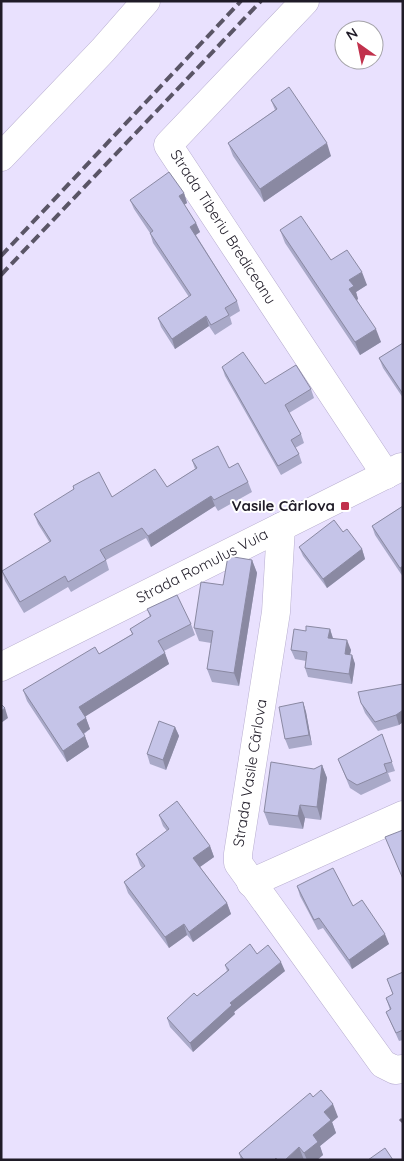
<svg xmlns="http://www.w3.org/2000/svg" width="404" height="1161" font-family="Quicksand,sans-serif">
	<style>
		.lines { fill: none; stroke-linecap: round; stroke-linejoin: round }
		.minor-casing { stroke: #b7adcf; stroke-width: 29 }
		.path { stroke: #7f798d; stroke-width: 3; stroke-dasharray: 5 2.5; stroke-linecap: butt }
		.minor { stroke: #fff; stroke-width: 28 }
		.rail { stroke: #5a5566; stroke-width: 4; stroke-dasharray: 10 5; stroke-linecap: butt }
		.wall { fill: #a9a9c8 }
		.shaded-wall { fill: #8a89a2 }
		.building { fill: #c5c4e8; stroke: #8a89a2 }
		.poi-dot { fill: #c1314c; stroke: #fff; stroke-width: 2 }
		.labels { text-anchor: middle; stroke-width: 4; stroke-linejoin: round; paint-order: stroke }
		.street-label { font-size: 15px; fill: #1f1b27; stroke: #fff }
		.poi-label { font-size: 15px; font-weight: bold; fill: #1f1b27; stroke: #fff; text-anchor: end }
	</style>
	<rect width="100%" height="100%" fill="#e9e1fe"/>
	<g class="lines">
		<defs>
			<g id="minor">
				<path d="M305,1L168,145L386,475"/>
				<path d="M1,157L103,50L146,1"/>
				<path d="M281,527L276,612L238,854V863L383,1064L395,1070L403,1069"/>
				<path d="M1,667L401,467"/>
				<path d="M251,883L403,815"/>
			</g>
		</defs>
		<use href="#minor" class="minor-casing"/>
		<path class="path" d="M400,1119L403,1122"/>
		<use href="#minor" class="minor"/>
		<g class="rail">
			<path d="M1,256L241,1"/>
			<path d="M1,275L261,1"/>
		</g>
	</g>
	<g class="wall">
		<path d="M271,100L331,156L264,202L233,156L228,143L275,110Z"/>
		<path d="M184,193L187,203L184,205L196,223L200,232L196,235L237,301L240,311L230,317L232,324L215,335L209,326L175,349L161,327L158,318L189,297L153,243L150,233L134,209L130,200Z"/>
		<path d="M280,230L331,260L367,285L356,292L358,299L357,300L381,342L360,355L285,243Z"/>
		<path d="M403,343V398L383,368L379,358Z"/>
		<path d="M222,367L265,384L311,389L314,398L289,413L301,434L304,443L295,448L299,454L302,463L281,475L225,376Z"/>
		<path d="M192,460L229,468L248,482L252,492L218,511L215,506L151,547L146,538L106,560L109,570L71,592L68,587L24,613L5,581L2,571L50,543L38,524L34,514L74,490L73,486L112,497L167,487L195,469Z"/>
		<path d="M403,506V577L375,535L372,526Z"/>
		<path d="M343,532L362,549L365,559L327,588L303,556L299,547Z"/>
		<path d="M252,560L257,573L239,686L212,682L207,669L211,643L199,641L194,628L223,585Z"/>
		<path d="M147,609L191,624L195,635L164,651L169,664L85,716L90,729L84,734L89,747L67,762L27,701L23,690L99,654L132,634L130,629L150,617Z"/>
		<path d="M330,629L333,638L351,650L350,655H352L355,664L352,684L308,677L305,668L306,661L295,659L291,650L306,631Z"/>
		<path d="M403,684V722L399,725L378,731L365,713L361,703Z"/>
		<path d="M303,702L306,712L312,745L289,749L285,739Z"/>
		<path d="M175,727L179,736L166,770L150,764L147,754Z"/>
		<path d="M382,734L395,771L388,773L391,781L361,795L350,788L338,759Z"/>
		<path d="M322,765L327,778L321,820L305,818L303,829L269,825L264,812L314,769Z"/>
		<path d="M159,815L210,846L214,857L200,867L227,903L231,914L193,942L187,935L169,948L128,893L124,882L142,868L140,865L136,854L167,831L163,826Z"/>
		<path d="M297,886L353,906L389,944L352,969L323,928L318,930L300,896Z"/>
		<path d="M257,954L285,971L234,1012L235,1014L193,1052L170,1027L167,1018L197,996L227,971L225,965Z"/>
		<path d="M403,972V1040L399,1041L386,1012L390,1010L386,998L393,995L387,979Z"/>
		<path d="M313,1097L338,1117L332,1122L336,1133L320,1146L323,1155L317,1160H241L239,1153Z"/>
	</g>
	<g class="shaded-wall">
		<path d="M327,143L331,156L264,202L260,189Z"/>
		<path d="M184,193L187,203L182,206L179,196Z"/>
		<path d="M196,223L200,232L194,236L190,227Z"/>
		<path d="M362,272L367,285L356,292L358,299L354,302L349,289V280Z"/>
		<path d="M206,316L209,326L175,349L172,339Z"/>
		<path d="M376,329L381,342L360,355L355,342Z"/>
		<path d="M211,496L215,506L151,547L148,536Z"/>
		<path d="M362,549L365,559L327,588L323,579Z"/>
		<path d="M252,560L257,573L239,686L234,673Z"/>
		<path d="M403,566V577L400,568Z"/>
		<path d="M330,629L333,639L328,638Z"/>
		<path d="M347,640L351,650L348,663L345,654Z"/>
		<path d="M165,653L169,664L83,718L79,707Z"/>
		<path d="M352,655L355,664L352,684L349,674Z"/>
		<path d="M303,702L306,712L312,745L309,735Z"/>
		<path d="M5,708L8,718L1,723V711Z"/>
		<path d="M403,710V722L399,725L396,715Z"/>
		<path d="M86,718L90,729L81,735L77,724Z"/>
		<path d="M175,727L179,736L166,770L163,760Z"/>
		<path d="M85,736L89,747L67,762L63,751Z"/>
		<path d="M322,765L327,778L321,820L317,807Z"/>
		<path d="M300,805L305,818L303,829L298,816Z"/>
		<path d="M210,846L214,857L197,869L193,858Z"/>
		<path d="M227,903L231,914L193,942L189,932Z"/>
		<path d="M184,924L187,935L169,948L165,937Z"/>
		<path d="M385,934L389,944L352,969L349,960Z"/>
		<path d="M281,962L285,971L234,1012L235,1014L193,1052L190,1043L230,1003Z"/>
		<path d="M333,1104L338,1117L332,1122L336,1133L320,1146L323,1155L317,1160H307L304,1153L313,1135L324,1112Z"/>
		<path d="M299,1147L304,1160H285Z"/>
	</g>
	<g class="building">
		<path d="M289,87L327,143L260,189L228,143L277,109L271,100Z"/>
		<path d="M169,172L184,193L179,196L196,223L190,227L237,301L225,308L229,315L211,325L206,316L172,339L158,318L191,295L150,233L153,231L130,200Z"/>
		<path d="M301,216L331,260L347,250L362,272L349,280L354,286L349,289L376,329L355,342L280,230Z"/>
		<path d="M403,343V394L379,358Z"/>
		<path d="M243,352L265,384L296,365L311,389L285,405L301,434L291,440L299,454L278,466L222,367Z"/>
		<path d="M218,446L229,468L238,463L248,482L214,500L211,496L148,536L142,528L100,550L106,560L68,582L65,576L20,602L2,571L51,541L34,514L74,489L73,486L99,472L112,497L155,469L167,487L197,468L192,460Z"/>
		<path d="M403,506V566L400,568L372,526Z"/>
		<path d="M334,520L343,532L347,529L362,549L323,579L299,547Z"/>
		<path d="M228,556L252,560L234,673L207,669L213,631L194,628L201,582L223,585Z"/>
		<path d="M177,595L191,624L158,641L165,653L79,707L86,718L77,724L85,736L63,751L23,690L95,647L99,654L133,634L130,629L151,616L147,609Z"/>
		<path d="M306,626L330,629L328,638L347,640L345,654L352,655L349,674L305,668L307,652L291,650L294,629L306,631Z"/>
		<path d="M403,684V710L396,715L375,722L361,703L358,692Z"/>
		<path d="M303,702L309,735L285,739L279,707Z"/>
		<path d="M1,704L5,708L1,711Z"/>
		<path d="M159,721L175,727L163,760L147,754Z"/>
		<path d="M382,734L392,762L384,764L387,772L357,785L347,779L338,759Z"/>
		<path d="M271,762L314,769L322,765L317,807L300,805L298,816L264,812Z"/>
		<path d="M177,801L210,846L193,858L227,903L189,932L184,924L165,937L124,882L145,866L136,854L169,829L159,815Z"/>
		<path d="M403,830V879L385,837Z"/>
		<path d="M333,868L353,906L362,900L385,934L349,960L319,918L314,920L297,886Z"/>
		<path d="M250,944L257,954L268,945L281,962L230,1003L232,1005L190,1043L167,1018L194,993L197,996L229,970L225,965Z"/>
		<path d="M403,972V1030L396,1033L386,1012L391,1009L386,998L393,994L387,979Z"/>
		<path d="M321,1090L333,1104L324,1112L331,1120L313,1135L318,1142L304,1153L299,1147L285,1160H277L276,1158L274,1160H244L239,1153L310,1093L313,1097Z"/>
		<path d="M385,1148L393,1160H368Z"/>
	</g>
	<rect class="poi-dot" x="340" y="501" width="10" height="10" rx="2.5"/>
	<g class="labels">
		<g class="street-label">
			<text transform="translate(223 227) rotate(57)" y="5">Strada Tiberiu Brediceanu</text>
			<text transform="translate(202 566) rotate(-27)" y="5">Strada Romulus Vuia</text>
			<text transform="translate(250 773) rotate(-81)" y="5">Strada Vasile Cârlova</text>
		</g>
		<g class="poi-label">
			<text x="335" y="511">Vasile Cârlova</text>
		</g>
	</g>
	<rect width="404" height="1161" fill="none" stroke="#1f1b27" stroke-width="5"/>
	<g transform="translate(359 45) rotate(327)"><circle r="24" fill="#ffffff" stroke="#a5a4a9"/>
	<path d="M0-4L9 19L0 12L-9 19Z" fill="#c1314c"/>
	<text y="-8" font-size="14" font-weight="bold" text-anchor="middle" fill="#1f1b27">N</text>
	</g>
</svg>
